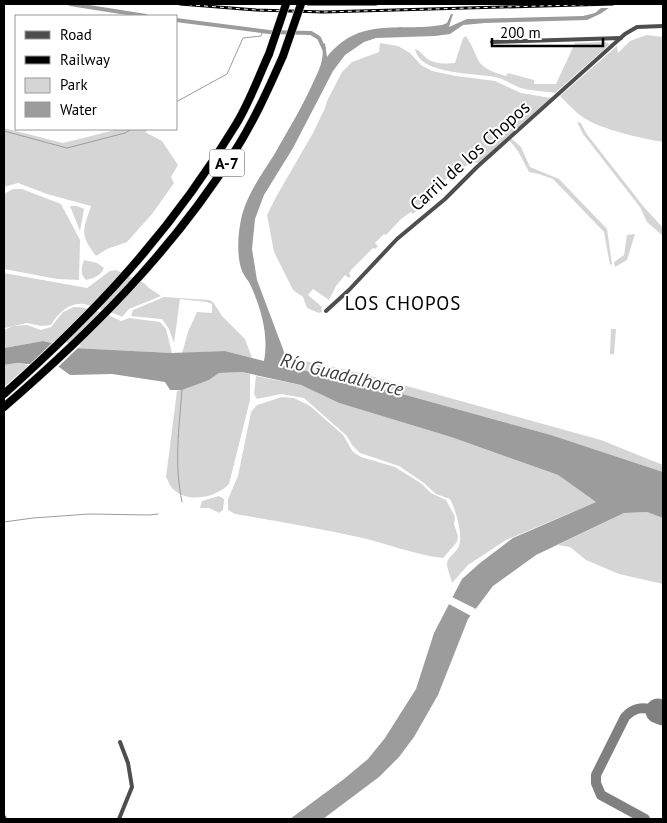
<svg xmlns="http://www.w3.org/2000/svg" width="667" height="823" font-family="'PT Sans',sans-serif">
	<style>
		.green { fill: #d5d5d5 }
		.water { fill: #9c9c9c }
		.pier { fill: #fff }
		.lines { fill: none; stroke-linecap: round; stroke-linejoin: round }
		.stream { stroke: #9c9c9c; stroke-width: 1 }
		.canal { stroke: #9c9c9c; stroke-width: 4 }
		.taxiway { stroke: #808080; stroke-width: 10 }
		.runway { stroke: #808080; stroke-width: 25 }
		.motorway-casing { stroke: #dbdbdb; stroke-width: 9 }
		.minor { stroke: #4e4e4e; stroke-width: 4 }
		.motorway { stroke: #000; stroke-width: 8 }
		.rail-casing { stroke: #000; stroke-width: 3 }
		.rail { stroke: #fff; stroke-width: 1; stroke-dasharray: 4; stroke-linecap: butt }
		.motorway-bridge-casing { stroke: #dbdbdb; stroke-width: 9; stroke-linecap: butt }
		.motorway-bridge { stroke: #000; stroke-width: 8 }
		.labels { text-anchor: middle; stroke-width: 4; stroke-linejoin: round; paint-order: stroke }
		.shield { fill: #fff; stroke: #4c4c4c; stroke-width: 1 }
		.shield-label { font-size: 16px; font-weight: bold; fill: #000 }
		.street-label { font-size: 18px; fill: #000; stroke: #fff }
		.neighbourhood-label { font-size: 19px; letter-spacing: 1px; fill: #000; stroke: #fff }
		.water-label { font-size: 19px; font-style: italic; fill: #3d3d3d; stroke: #fff }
	</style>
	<rect width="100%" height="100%" fill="#fff"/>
	<g class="green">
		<path d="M646,35L663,37V142C643,139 600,129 584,118C575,112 568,104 560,96L617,46L618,53L630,41Z"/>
		<path d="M466,36C482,61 472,66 506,76L508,73L534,80V84H556L575,43L605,42L610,44L555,93C544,91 531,91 521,88C512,85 505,79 495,77C476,73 419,75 415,49C420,51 421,53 425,57C432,64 446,64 455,63L463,38Z"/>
		<path d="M380,43L398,46L410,53L421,65L432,71L456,76L495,81L521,93L551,98L479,163C470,161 463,169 455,171L431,193L429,191L426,194L427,197L421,199L423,201L417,207L418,209L413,214L411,212L401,219L386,235L384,234L375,243L378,246L375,249L373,248L352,269L349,273L351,276L349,278L345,275L336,286L329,300L313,289L308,295L322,307L321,308L322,312L319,313L307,308L303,297L293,290L274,252L267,215L276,197L313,133L325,108L327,101L342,72L352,62L379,52Z"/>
		<path d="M577,122L581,123L586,133L643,206L663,228V236L647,222L640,207L583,134Z"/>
		<path d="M4,128L63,143L119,129H149L145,132L162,141L178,165L171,177L174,183L152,214L127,242L107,249L96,256C79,233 83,231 91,206L47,194L18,183L4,187Z"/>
		<path d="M511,138L521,147L530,167L559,179L607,229L612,264L610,265L604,232L553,179L539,174L529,172L518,151L509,140Z"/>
		<path d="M13,189H22L61,204L80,240L79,280L57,279L4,269V194Z"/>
		<path d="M70,206H77L84,209L80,231Z"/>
		<path d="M635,234L627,260L615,267L614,262L624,255L627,235Z"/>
		<path d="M84,260L97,263L104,268C101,276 94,278 86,280C80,274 81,268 84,260Z"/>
		<path d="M116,270L144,283L149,288L161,296L129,309L122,317C114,313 108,311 99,309C95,308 92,306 88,305C71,300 59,312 51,325L41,326L27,323L4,328V273L87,288L110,271Z"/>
		<path d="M164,297L209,300L213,302L222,316L245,339L252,358L225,351L182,353L188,332L197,312L212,313V304L207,302L180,299L174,343L169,329L162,319L131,316L133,310Z"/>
		<path d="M74,307C90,307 107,314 121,321L129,318L160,322L166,329L172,353L74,348L43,341L4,348V330L13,326L27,325L41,330L51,327L63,312Z"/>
		<path d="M611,329H616L614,354H610Z"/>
		<path d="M284,353L296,359L360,373L601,440L663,465V472L551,435L366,384L288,367Z"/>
		<path d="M17,363L29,365L4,387V365Z"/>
		<path d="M242,372L250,374V400L229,484C216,498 186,504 172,488C169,485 168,480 166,477L177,391L209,380L219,373Z"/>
		<path d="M256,376L301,385L339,403L451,437L558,475L596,502L506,540L468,565L452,583C451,577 447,569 447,564C447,558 455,553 458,548C464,537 456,510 450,499L436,494L424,483L399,466L360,453L352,445L347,436L304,398L281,394L257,399L254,394Z"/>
		<path d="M282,397L294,398L310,406L343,435L353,452L361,457L395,467L422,484L431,493L446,500L455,517L454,524L458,536L457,542L443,558C414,555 387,543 358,537C317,528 276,521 235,514L228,510V499L238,476L251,412L257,405Z"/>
		<path d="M219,496L224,499L223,510L219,513L209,508H200L202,501Z"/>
		<path d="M647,512L663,518V584L619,574L586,560L570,547L558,545L624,513Z"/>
	</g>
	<path class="water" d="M601,8H609L600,14L587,20L485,23L463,25L450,34L435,36L376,38L364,42L345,55L333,71L293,148L264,195L255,219L252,249L257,280L283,349L288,367L366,384L551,435L663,472V518L647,512L624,513L536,555L493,586L468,619L438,695L414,737L399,757L379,777L323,819H290L344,779L368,759L385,738L416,689L434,633L462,579L480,563L513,538L596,502L558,475L451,437L339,403L301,385L242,372L219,373L209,380L182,390H170L165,382L112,374L70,375L59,367L17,363L4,365V348L43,341L74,348L172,353L225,351L264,361C269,335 261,308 250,284C248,280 244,276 242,271C236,255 238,232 242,215C248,193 262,174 274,155C287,132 301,109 312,85C318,72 325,60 322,45L325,43L327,57C359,16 399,32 442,25L447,23L451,14H453L449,27L467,19L583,16L595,13Z"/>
	<g class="pier">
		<path d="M54,341L81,345L56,369L27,367Z"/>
		<path d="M450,596L478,610L473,617L447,603Z"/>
	</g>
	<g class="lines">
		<g class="stream">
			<path d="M176,102L227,74L243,38L261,36L263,31"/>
			<path d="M4,131L67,148L125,133L132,129"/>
			<path d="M182,390C179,428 174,465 182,502"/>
			<path d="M4,522L33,518L89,514L149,515L158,514"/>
		</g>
		<g class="canal">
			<path d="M70,4L146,16"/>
			<path d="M176,20L269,32L311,33L319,38L324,49"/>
		</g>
		<path class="taxiway" d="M645,819L601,795L596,783V775L625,717C635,706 645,707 658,711"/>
		<path class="runway" d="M658,711L663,713"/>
		<defs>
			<g id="motorway">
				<path d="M4,394C95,313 171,232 235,126C249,104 258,78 269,54"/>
				<path d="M4,407C90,333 172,251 233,154C253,123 268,90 283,56"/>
			</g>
		</defs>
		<use href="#motorway" class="motorway-casing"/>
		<g class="minor">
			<path d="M492,42L621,38"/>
			<path d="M326,311L349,290L397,239L445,199L477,167L625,34L637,27L663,26"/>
			<path d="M4,817L5,819"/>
			<path d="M119,819L132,787L128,763L120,742"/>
		</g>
		<use href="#motorway" class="motorway"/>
		<defs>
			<g id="rail">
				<path d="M180,4L256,10L324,12L613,4"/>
				<path d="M308,4H376"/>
			</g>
		</defs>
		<use href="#rail" class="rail-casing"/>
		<use href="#rail" class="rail"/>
		<defs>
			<g id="motorway-bridge">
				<path d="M269,54L286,4"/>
				<path d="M283,56L301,4"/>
			</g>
		</defs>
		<use href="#motorway-bridge" class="motorway-bridge-casing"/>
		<use href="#motorway-bridge" class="motorway-bridge"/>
	</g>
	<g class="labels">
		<rect class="shield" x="209.5" y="149.5" width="35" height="27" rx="4"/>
		<g class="shield-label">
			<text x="227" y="169">A-7</text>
		</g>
		<g class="street-label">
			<text transform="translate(470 156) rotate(-42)" y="6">Carril de los Chopos</text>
		</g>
		<g class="neighbourhood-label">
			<text x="403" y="310">LOS CHOPOS</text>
		</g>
		<g class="water-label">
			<text transform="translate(342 374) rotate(14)" y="7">Río Guadalhorce</text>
		</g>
	</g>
	<rect width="667" height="823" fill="none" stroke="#000000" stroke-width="10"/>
	<rect x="15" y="15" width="162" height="115" fill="#ffffff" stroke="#999999"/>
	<rect x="25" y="31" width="25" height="8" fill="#4e4e4e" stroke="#999999"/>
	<text x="60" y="40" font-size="15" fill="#000000">Road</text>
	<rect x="25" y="56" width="25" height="8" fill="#000000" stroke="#999999"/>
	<text x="60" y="65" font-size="15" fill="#000000">Railway</text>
	<rect x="25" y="78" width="25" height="15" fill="#d5d5d5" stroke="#999999"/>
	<text x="60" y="90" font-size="15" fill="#000000">Park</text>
	<rect x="25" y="102" width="25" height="15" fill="#9c9c9c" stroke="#999999"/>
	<text x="60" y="115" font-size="15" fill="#000000">Water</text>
	<path d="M492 38v8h111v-8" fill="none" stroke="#000000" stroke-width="2.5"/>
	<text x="500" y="38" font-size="15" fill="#000000" stroke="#ffffff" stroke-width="4" paint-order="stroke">200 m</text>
</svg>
